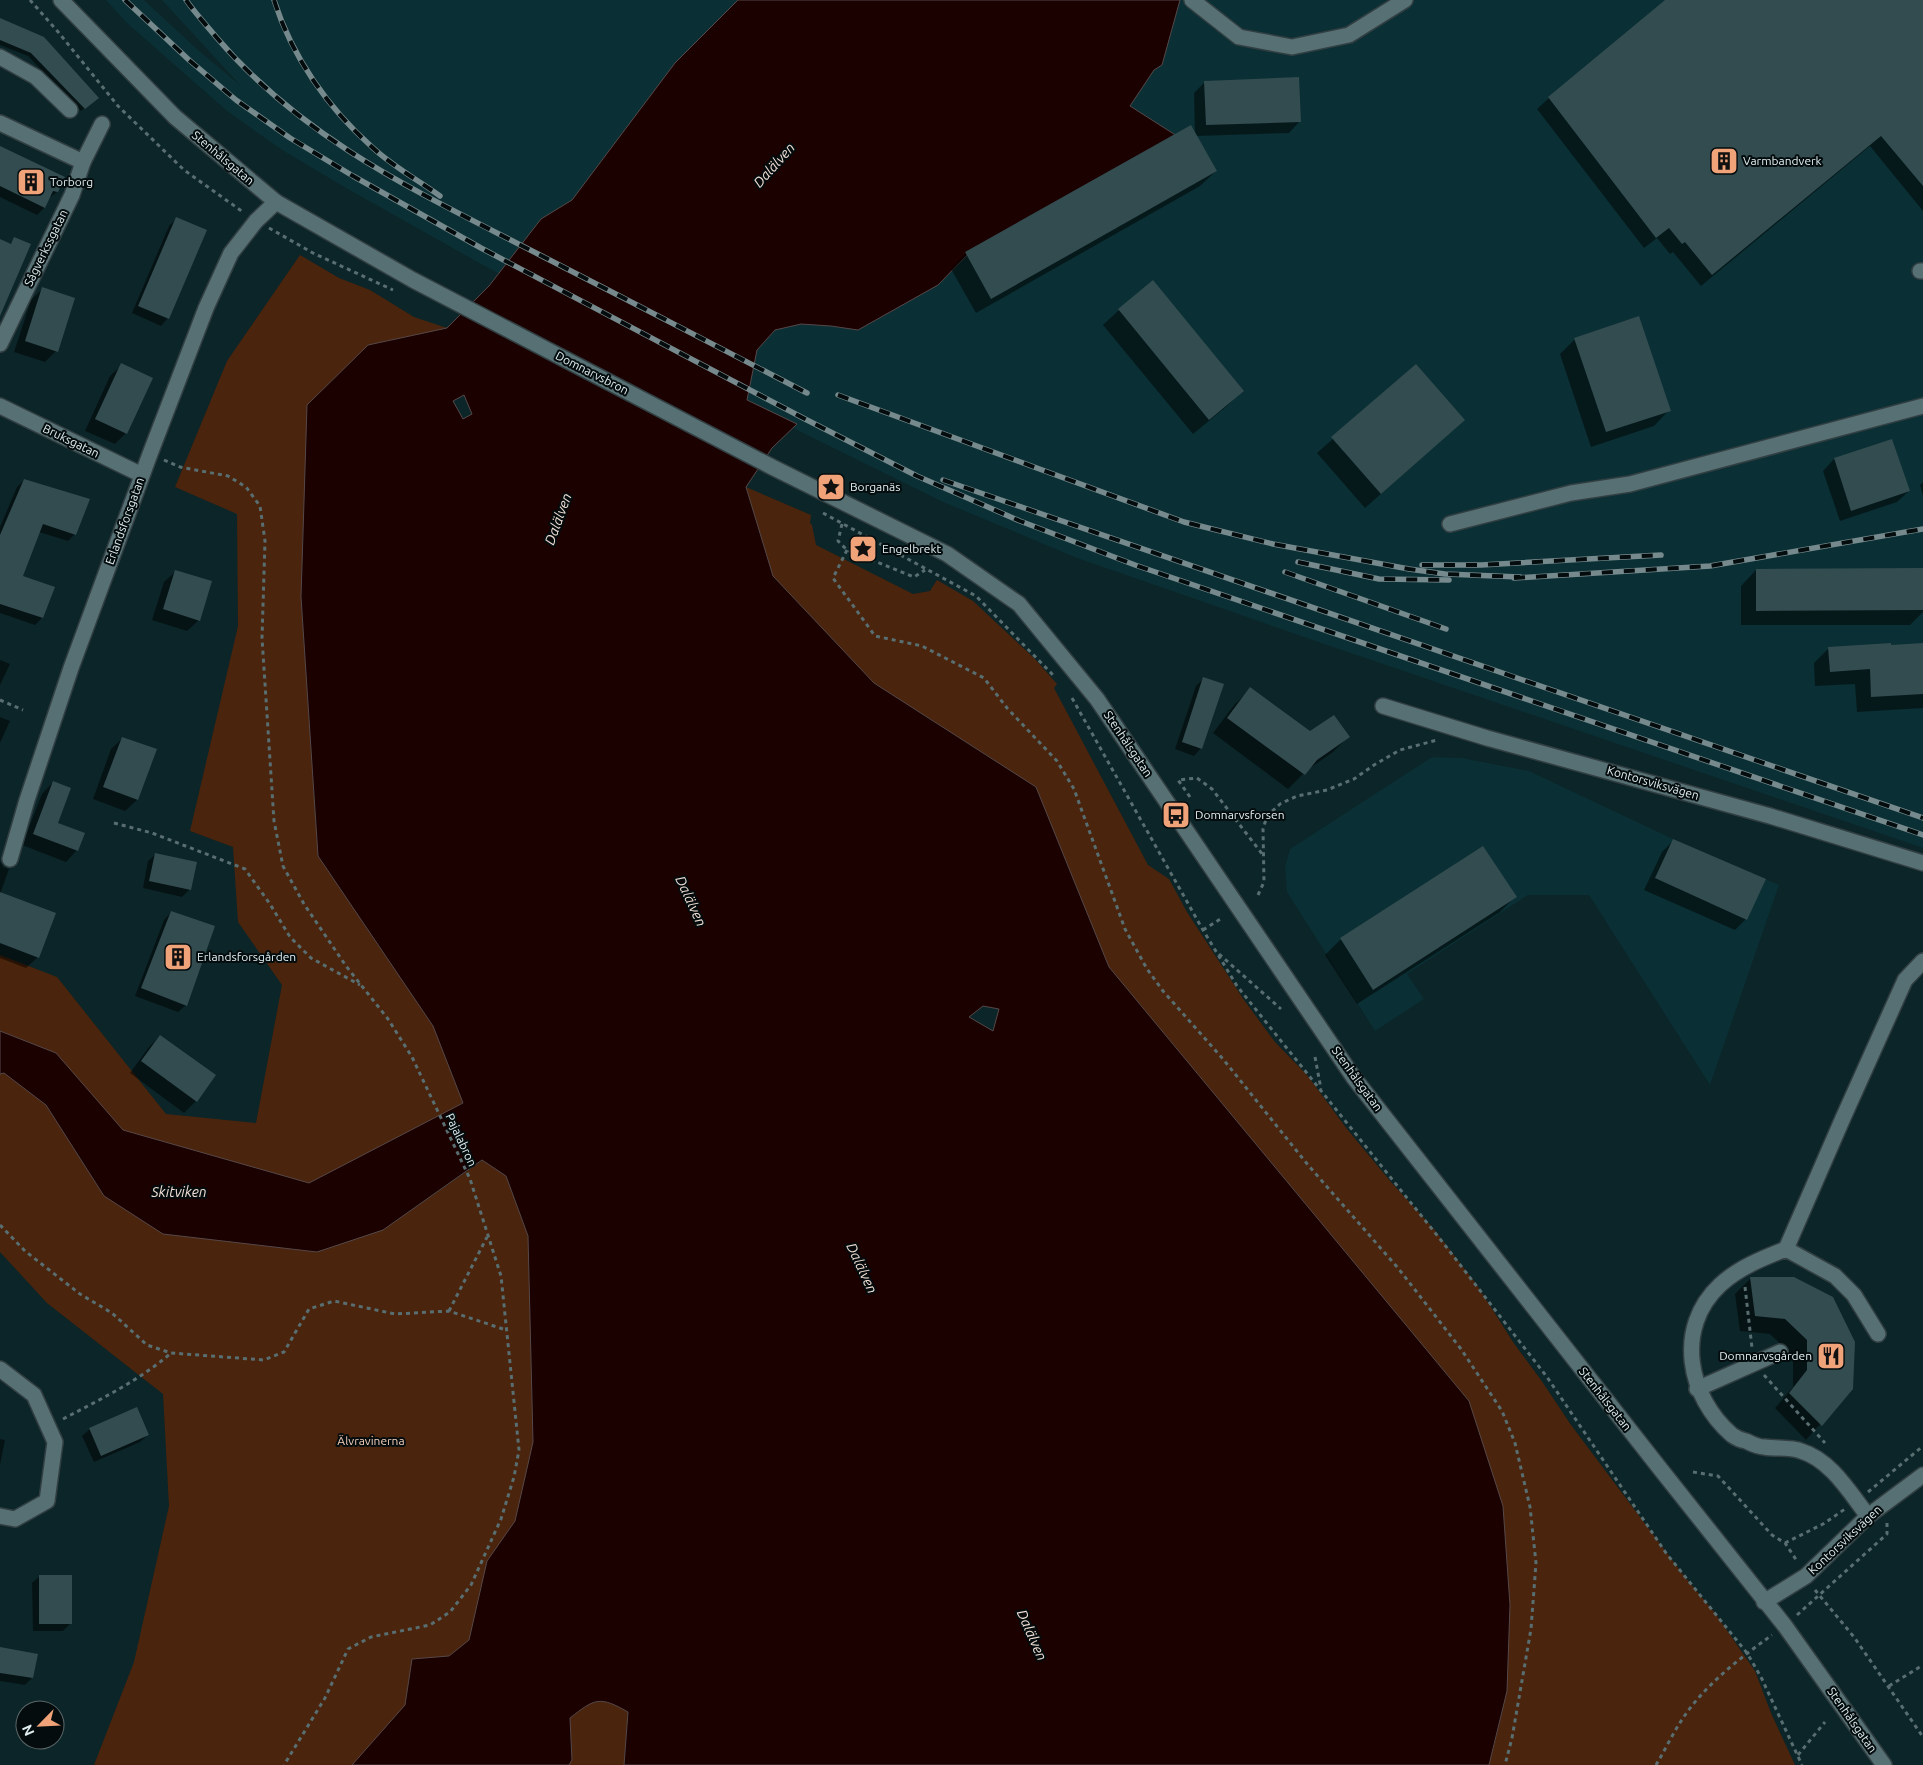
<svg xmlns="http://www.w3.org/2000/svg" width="1923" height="1765" font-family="Ubuntu,sans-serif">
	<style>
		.built { fill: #0a2f34 }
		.green { fill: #4a240c }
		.water { fill: #1b0100; stroke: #564849; fill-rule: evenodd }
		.shadow { fill: #0007 }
		.building { fill: #334c50 }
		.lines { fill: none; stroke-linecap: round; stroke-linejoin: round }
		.minor-casing { stroke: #323f42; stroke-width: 18 }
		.path { stroke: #596e71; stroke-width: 3; stroke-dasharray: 4 4; stroke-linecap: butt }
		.minor { stroke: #567074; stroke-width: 15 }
		.rail-casing { stroke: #76898c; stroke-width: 5.5 }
		.rail { stroke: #040c0e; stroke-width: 4; stroke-dasharray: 11; stroke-linecap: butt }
		.labels { text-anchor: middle; stroke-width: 4; stroke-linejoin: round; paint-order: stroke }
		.street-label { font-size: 12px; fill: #e1eff2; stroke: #040c0e }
		.poi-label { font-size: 12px; fill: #e1eff2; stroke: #040c0e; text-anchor: start }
		.park-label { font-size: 12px; fill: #f4cfbb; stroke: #040c0e }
		.water-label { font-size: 14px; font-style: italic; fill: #f2dfd5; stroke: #040c0e }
	</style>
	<rect width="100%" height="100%" fill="#0c2528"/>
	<g class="built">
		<path d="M106,0H144L198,50L240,85L162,0H1923V848L1330,646L1077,558L943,502L799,431L481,264L346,188L282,150L227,111L127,23Z"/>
		<path d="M1432,757L1462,758L1529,771L1673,839L1779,885L1710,1085L1589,895H1528L1407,974L1424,999L1375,1031L1287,892L1285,867L1290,849Z"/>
	</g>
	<g class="green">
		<path d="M300,255L339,278L370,290L414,317L447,328L443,329L306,522L303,527L301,597L318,856L433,1026L463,1102L348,1189L139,1167L36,1045L0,1031V955L57,977L166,1114L256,1123L282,985L238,922L233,847L190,831L238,626L237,514L175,487L227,361Z"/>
		<path d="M746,487L811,515L810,523L812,525L816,545L913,594L930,591L937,580L973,601L1035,659L1057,684L1054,688L1148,865L1169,879L1187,912L1244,1000L1275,1042L1307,1075L1347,1129L1391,1182L1434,1229L1477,1285L1513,1342L1541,1380L1571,1425L1685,1577L1715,1613L1755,1671L1771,1713L1795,1765H1489L1503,1709L1469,1401L1109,967L1036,787L874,683L773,576Z"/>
		<path d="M4,1073L46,1105L104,1196L383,1230L483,1160L506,1176L528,1236L546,1453L482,1641L403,1712L356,1765H94L134,1662L169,1506L163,1394L47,1303L0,1252V1074Z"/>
		<path d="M608,1701L628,1712L624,1765H569L572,1760L570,1718L589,1703Z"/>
	</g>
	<path class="water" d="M738,0H1180L1162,65L1154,70L1130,106L1177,136L970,252L938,285L858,330L831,326L801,324L775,330L757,350L747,400L797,424L772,448L746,487L773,576L874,683L1036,787L1109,967L1469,1401L1503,1506L1510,1605L1507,1691L1489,1765H624L628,1712C600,1696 595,1698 570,1718L572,1760L569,1765H352L405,1705L412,1659L449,1656L469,1640L487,1561L515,1521L533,1442L528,1236L506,1176L482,1160L383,1230L317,1252L163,1234L104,1196L46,1105L4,1073L0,1074V1031L56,1053L123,1130L309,1183L463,1103L433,1026L318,856L301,597L307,405L368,345L447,328L489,286L541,219L572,200L675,63ZM464,395L472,414L463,419L453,401ZM983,1006L999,1009L993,1031L969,1017Z"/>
	<g class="shadow">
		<path d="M1667,0H1923V211L1870,146L1701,286L1673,252L1670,254L1657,238L1644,248L1537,109L1549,98Z"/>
		<path d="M0,20L94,101L81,111L28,56L0,45Z"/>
		<path d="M1205,82L1300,121L1289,133L1196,136L1216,171L1200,186L976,313L951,269L966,253L1195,135L1194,93Z"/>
		<path d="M0,147L57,192L48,199L44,208L37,215L0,197Z"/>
		<path d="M177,218L168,318L161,326L132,313L169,226Z"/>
		<path d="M1153,282L1242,391L1227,406L1193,434L1103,325L1119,310Z"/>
		<path d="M43,288L56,351L45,362L14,352L31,300Z"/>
		<path d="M1575,339L1669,410L1654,426L1591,447L1560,354Z"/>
		<path d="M122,365L126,433L115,444L85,431L110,376Z"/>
		<path d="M1416,365L1464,420L1365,508L1317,453Z"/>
		<path d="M1892,440L1909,491L1897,502L1840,521L1823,471L1834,459Z"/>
		<path d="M24,480L75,534L68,541L39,532L22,577L53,588L42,618L35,625L0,613V527L17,487Z"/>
		<path d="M1923,482V496L1920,485Z"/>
		<path d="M1756,570H1923V612L1910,625H1741V586Z"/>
		<path d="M176,571L199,620L187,631L152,620L164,582Z"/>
		<path d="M1923,644V708L1857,712L1855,684L1815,686L1814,663L1829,648Z"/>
		<path d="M0,660L10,664L0,685Z"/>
		<path d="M1203,679L1201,748L1194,756L1175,749L1196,686Z"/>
		<path d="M1251,689L1310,733L1348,737L1333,752L1306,771L1288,789L1213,733L1235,704Z"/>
		<path d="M0,717L10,721L0,743Z"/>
		<path d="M123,738L155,750L137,800L125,811L93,799L111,749Z"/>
		<path d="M53,782L57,823L77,850L66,862L22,845L42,794Z"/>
		<path d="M1673,841L1746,919L1735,930L1644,890L1662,852Z"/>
		<path d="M1483,847L1515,897L1500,912L1357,1004L1325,955L1341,939Z"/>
		<path d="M156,854L195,863L189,890L182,897L143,888L148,861Z"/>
		<path d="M0,861L3,867L9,869L0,894L38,957L26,968L0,958Z"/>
		<path d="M171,912L186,1005L178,1012L135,996L164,920Z"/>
		<path d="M160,1036L214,1076L196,1101L184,1113L130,1073L149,1047Z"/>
		<path d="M1794,1278L1852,1388L1806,1440L1775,1408L1793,1387V1356L1770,1334L1740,1331L1735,1294L1750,1279Z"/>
		<path d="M90,1429L148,1435L140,1442L94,1462L82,1436Z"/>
		<path d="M0,1439L5,1440L0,1465Z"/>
		<path d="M40,1576L71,1623L63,1631H33L32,1583Z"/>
		<path d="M0,1648L32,1678L25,1685L0,1681Z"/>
	</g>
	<g class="building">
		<path d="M1665,0H1923V186L1881,136L1712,275L1685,242L1682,244L1669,228L1656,238L1548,97Z"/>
		<path d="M0,18L44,37L99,98L85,109L31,53L0,40Z"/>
		<path d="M1299,77L1301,122L1206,125L1204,81Z"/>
		<path d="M1191,125L1217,171L991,299L965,252Z"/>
		<path d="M0,146L65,177L58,192L53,191L45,208L0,186Z"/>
		<path d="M176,217L207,230L169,319L138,306Z"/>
		<path d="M14,237L31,244L0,316V239L11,244Z"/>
		<path d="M1153,280L1244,391L1209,420L1118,309Z"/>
		<path d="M42,287L75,298L58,352L25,341Z"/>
		<path d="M1639,316L1671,411L1606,432L1574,338Z"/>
		<path d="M121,363L153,378L127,434L95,419Z"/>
		<path d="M1416,364L1465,420L1381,494L1331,437Z"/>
		<path d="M1892,439L1910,491L1851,511L1834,458Z"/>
		<path d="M24,479L90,499L76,535L43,524L23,576L55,587L43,618L0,604V535Z"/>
		<path d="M1923,568V610L1756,611V569Z"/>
		<path d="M175,570L212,581L200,621L163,609Z"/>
		<path d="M1891,643V645L1923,643V694L1871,697L1870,669L1830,672L1828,647Z"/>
		<path d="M1203,677L1224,684L1202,749L1182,742Z"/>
		<path d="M1250,687L1310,731L1334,715L1350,737L1317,760L1305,775L1227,718Z"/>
		<path d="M122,737L157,749L138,800L103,787Z"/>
		<path d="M53,781L71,788L58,823L85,833L78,851L33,834Z"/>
		<path d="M1673,839L1766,879L1747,920L1655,878Z"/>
		<path d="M1483,846L1517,897L1373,990L1340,938Z"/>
		<path d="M155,853L197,862L191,890L149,881Z"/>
		<path d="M0,892L56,913L39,958L0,943Z"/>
		<path d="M171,911L215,926L187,1006L141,988Z"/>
		<path d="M160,1035L216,1075L197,1102L141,1061Z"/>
		<path d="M1750,1277H1794L1833,1297L1855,1342L1853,1389L1822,1426L1789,1393L1807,1370V1340L1785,1319L1755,1316Z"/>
		<path d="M137,1407L149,1435L101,1456L89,1428Z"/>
		<rect x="39" y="1575" width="33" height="49"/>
		<path d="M0,1647L38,1654L33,1678L0,1673Z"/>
	</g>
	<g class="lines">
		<defs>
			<g id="minor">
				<path d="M61,0L175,117L276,202L413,280L772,467L947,554L1019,604L1097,699L1354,1078L1658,1466L1785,1626L1884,1765"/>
				<path d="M1192,0L1239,37L1292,47L1349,35L1405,0"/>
				<path d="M0,57L36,77L70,110"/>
				<path d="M0,123L83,162"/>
				<path d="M1920,271H1923"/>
				<path d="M0,344L72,195L83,162L102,124"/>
				<path d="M0,406L142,475"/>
				<path d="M1450,524L1571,493L1630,484L1923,406"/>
				<path d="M1383,706L1487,738L1770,816L1923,863"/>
				<path d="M10,859L27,800L71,668L150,454L206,308L231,253L256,221L276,202"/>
				<path d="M1786,1249L1843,1118L1905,980L1923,961"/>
				<path d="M0,1369L34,1395L55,1442L47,1501L15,1519L0,1516"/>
				<path d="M1697,1389L1780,1352"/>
				<path d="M1868,1516C1850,1493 1831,1460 1801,1451C1790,1447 1776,1449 1764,1447C1758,1447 1752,1444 1746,1441C1741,1440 1736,1438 1732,1435C1688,1397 1674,1328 1720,1285C1738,1268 1763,1258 1786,1249L1835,1276L1854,1295L1878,1334"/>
				<path d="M1764,1602L1806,1576L1868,1516L1923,1475"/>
			</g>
		</defs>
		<use href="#minor" class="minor-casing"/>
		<g class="path">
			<path d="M30,0L59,33L118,106L184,170L243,212"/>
			<path d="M269,228L313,253L393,290"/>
			<path d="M164,460L180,467L228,476L246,487L260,506L265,541L262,638L274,821L283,866L304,904L346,966L388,1019L412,1057L470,1179L501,1276L519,1450L514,1477L501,1519L471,1585L450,1612L430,1625L371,1637L348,1649L325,1698L284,1765"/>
			<path d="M823,513L976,596L1054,676"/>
			<path d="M842,524L838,541L847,550L914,577L925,570"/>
			<path d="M847,550L833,578L875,636L922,646L984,678L1007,708L1057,761L1074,789L1125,929L1147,969L1163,991L1223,1059L1308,1165L1398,1268L1461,1349L1502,1411L1515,1443L1530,1507L1536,1563L1531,1629L1512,1738L1505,1765"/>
			<path d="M1072,698L1203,930L1237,986L1444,1244L1547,1377L1666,1553L1747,1653L1761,1677L1802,1765"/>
			<path d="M0,700L23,710"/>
			<path d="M1190,797L1178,780L1197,778L1212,789L1263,855"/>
			<path d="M114,823L152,833L245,869L270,904L290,937L311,958L360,985"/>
			<path d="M1258,895L1264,882L1263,829L1267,816L1280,804L1297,796L1327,790L1354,779L1374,765L1400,750L1437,740"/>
			<path d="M1203,930L1222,918"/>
			<path d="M1219,954L1281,1009"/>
			<path d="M1315,1057L1321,1089"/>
			<path d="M0,1225L25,1251L80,1294L112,1313L147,1345L171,1353L264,1360L284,1352L309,1309L334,1301L395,1314L449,1311L506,1330"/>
			<path d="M1745,1287L1752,1348"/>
			<path d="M449,1311L487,1237"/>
			<path d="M1764,1375L1825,1443"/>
			<path d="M63,1419C101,1399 138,1381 170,1354"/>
			<path d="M1693,1472L1718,1476L1772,1535L1785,1543L1797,1561"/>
			<path d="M1868,1492L1923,1446"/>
			<path d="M1785,1543L1823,1524L1845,1509"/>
			<path d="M1815,1590L1854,1637L1923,1737"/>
			<path d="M1797,1615L1887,1534V1521"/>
			<path d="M1889,1686L1923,1665"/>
			<path d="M1798,1755L1825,1722"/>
			<path d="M1656,1765C1665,1750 1673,1733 1683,1718C1705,1685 1740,1658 1772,1635"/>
		</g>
		<use href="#minor" class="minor"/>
		<defs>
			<g id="rail">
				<path d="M125,0L189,60L236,100L290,138L353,176L481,248L805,419L917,476L1020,521L1135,565L1923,835"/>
				<path d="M186,0C195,13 207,26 217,38C306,142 420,193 538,254C628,300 718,347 807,393"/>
				<path d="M274,0C292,57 328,108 372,147C392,166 418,180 440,196"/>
				<path d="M838,395L1184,522L1273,544L1409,569L1445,574L1520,577"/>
				<path d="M943,480L1923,818"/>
				<path d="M1298,562L1379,579L1449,580"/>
				<path d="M1422,565H1481L1661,555"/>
				<path d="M1285,572L1446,629"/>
				<path d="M1514,578L1710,566L1923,529"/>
			</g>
		</defs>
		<use href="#rail" class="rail-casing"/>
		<use href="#rail" class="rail"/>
	</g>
	<defs>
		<symbol id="building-square" viewBox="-11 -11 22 22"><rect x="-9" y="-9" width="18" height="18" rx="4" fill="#f0a278" stroke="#040c0e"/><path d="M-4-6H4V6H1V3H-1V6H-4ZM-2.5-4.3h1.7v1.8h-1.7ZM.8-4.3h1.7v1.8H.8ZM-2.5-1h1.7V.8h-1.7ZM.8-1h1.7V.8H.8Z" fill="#111"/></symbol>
		<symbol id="sight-square" viewBox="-11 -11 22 22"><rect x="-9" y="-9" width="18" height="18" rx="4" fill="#f0a278" stroke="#040c0e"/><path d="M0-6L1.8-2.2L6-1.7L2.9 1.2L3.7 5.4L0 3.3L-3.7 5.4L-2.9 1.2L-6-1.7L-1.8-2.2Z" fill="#111"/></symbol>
		<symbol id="bus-square" viewBox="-11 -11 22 22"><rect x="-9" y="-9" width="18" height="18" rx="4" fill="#f0a278" stroke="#040c0e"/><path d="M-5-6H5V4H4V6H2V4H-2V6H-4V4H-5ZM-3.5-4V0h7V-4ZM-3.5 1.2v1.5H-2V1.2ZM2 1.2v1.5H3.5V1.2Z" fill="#111"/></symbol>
		<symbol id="restaurant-square" viewBox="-11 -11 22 22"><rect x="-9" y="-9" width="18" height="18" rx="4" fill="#f0a278" stroke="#040c0e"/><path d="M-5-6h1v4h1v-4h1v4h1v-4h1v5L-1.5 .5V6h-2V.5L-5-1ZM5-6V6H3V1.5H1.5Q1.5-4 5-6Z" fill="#111"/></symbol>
	</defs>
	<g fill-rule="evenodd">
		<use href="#building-square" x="1708" y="145" width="32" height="32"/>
		<use href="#building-square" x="15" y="166" width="32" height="32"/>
		<use href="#sight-square" x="815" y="471" width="32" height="32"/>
		<use href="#sight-square" x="847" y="533" width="32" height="32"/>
		<use href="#bus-square" x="1160" y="799" width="32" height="32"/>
		<use href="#building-square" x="162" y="941" width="32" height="32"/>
		<use href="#restaurant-square" x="1815" y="1340" width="32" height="32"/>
	</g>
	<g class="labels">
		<g class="street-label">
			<text transform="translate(223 158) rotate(40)" y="4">Stenhålsgatan</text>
			<text transform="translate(46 248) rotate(-64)" y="4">Sågverkssgatan</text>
			<text transform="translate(592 373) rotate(27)" y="4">Domnarvsbron</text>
			<text transform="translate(71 441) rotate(26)" y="4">Bruksgatan</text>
			<text transform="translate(125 521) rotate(-70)" y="4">Erlandsforsgatan</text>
			<text transform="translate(1128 744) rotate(56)" y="4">Stenhålsgatan</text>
			<text transform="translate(1653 783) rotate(16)" y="4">Kontorsviksvägen</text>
			<text transform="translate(1357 1079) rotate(54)" y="4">Stenhålsgatan</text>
			<text transform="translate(461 1140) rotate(65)" y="4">Pajalabron</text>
			<text transform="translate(1605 1399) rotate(52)" y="4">Stenhålsgatan</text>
			<text transform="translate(1845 1540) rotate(-43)" y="4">Kontorsviksvägen</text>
			<text transform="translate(1852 1720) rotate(55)" y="4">Stenhålsgatan</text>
		</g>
		<g class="poi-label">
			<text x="1743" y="165">Varmbandverk</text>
			<text x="50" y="186">Torborg</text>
			<text x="850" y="491">Borganäs</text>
			<text x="882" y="553">Engelbrekt</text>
			<text x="1195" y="819">Domnarvsforsen</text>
			<text x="197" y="961">Erlandsforsgården</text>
			<text x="1812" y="1360" text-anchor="end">Domnarvsgården</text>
		</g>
		<g class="park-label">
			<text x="371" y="1445">Älvravinerna</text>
		</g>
		<g class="water-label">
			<text transform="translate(774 165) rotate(-48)" y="5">Dalälven</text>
			<text transform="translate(558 519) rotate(-70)" y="5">Dalälven</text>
			<text transform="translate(691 901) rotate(65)" y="5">Dalälven</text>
			<text x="179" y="1197">Skitviken</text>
			<text transform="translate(862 1268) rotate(65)" y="5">Dalälven</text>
			<text transform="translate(1032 1635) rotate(66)" y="5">Dalälven</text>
		</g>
	</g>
	<g transform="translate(40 1725) rotate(246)"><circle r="24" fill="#040c0e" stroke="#5c6769"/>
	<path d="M0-4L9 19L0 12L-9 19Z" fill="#f0a278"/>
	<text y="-8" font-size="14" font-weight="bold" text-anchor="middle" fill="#e1eff2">N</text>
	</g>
</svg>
